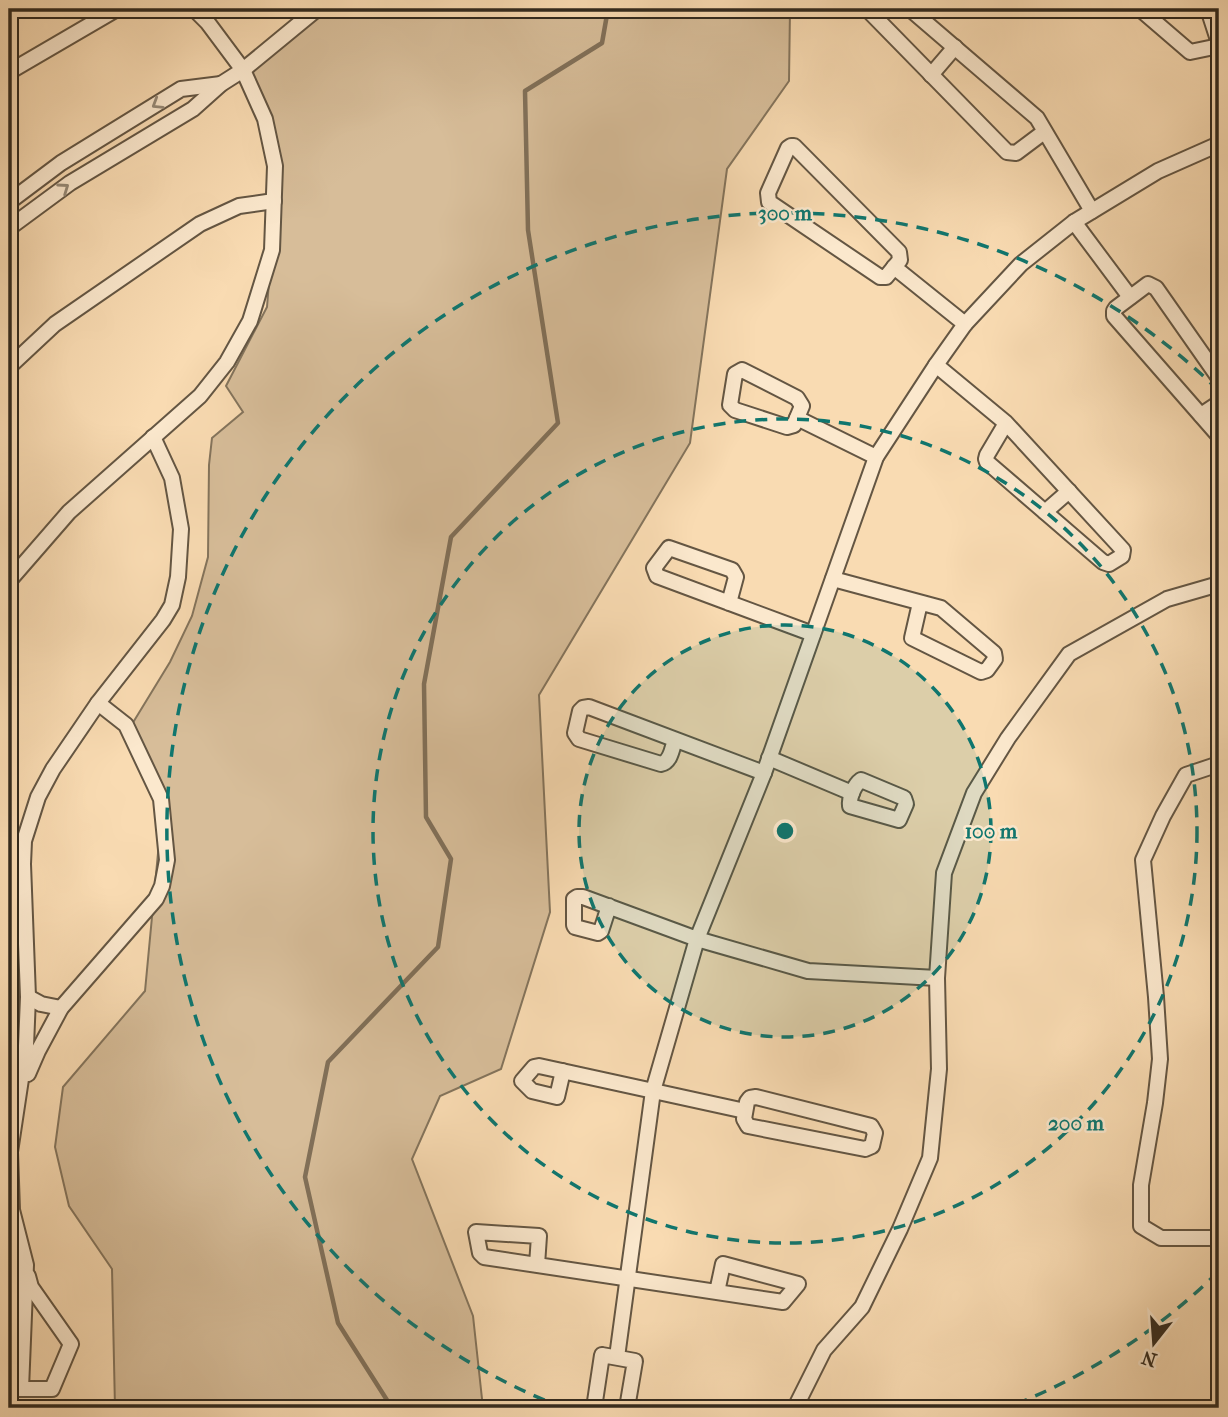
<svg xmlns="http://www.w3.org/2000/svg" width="1228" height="1417" font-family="'IM FELL French Canon',serif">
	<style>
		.green { fill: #d7bd99; stroke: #84745c; stroke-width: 2 }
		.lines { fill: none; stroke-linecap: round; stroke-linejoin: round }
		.stream { stroke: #817059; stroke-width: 4.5 }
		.street-casing { stroke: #645643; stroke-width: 18 }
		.street { stroke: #fbe8cd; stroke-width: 14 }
		.oneway { stroke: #968976 }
		.ring { fill: none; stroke: #0f766e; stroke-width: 3.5; stroke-dasharray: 12 9 }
		.centre { fill: #0f766e; stroke: #fbe8cd; stroke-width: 3.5 }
		.ring-label { font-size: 21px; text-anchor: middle; font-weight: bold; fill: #0f766e; stroke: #fbe8cd; stroke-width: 5; stroke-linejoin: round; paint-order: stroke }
	</style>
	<rect width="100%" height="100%" fill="#f9dbb2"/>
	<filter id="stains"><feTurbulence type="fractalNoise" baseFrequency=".00286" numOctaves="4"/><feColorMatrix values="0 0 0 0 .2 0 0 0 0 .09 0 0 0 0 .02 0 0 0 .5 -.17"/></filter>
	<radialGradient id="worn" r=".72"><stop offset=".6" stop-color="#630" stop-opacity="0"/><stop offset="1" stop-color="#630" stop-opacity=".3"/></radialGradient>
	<path class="green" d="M314,9H790L789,81L727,169L690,443L539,695L550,912L501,1069L440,1096L412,1159L473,1316L483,1408H115L112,1269L69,1206L55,1147L63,1087L145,991L163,800L126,734L170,662L192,616L208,557L209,465L212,438L243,412L226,386L267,307L277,182L276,134L239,77Z"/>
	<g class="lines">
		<path class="stream" d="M392,1408L338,1323L305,1177L328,1062L438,947L451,859L426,817L424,684L451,537L558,423L528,230L525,91L602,43L608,9"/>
		<defs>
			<g id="street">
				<path d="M867,9L1007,152L1016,153L1044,132"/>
				<path d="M910,9L1037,118L1092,211"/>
				<path d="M1140,9L1190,52L1219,46"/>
				<path d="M1208,9L1219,43"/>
				<path d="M9,72L117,9"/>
				<path d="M931,75L955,47"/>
				<path d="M791,146H794L899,252L900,260L886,277H880L769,202L768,193L788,148Z"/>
				<path d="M9,202L61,163L181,89L221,84"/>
				<path d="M1074,222L1130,297"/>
				<path d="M9,228L70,183L193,109L221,84L243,70L317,9"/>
				<path d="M894,267L965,324"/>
				<path d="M936,365L1006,423L1123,550L1122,556L1109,564L1103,562L987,462L986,459L987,455L1006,423"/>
				<path d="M9,367L55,324L200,224L239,206L274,201"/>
				<path d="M742,370L797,398L802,406L794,425L787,427L735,410L730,405L735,374Z"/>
				<path d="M1219,378L1156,288L1148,284L1116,308L1114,311V316L1219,436"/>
				<path d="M1201,415L1219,403"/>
				<path d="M797,418L876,457"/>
				<path d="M1045,512L1069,491"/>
				<path d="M833,579L941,608L994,653L995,659L987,670L981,672L912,638L920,603"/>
				<path d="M9,581L69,512L200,396L227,362L250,321L272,250L275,166L265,119L243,70L208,23L194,9"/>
				<path d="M729,603L736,577L732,570L669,548L654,568L657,576L813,634"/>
				<path d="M675,740C672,748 671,762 661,764L579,739L575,733L580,711L583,708L589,707L764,773"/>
				<path d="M769,758L852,793"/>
				<path d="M1219,764L1186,775L1163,816L1143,860L1156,997L1160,1059L1155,1103L1141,1185V1226L1161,1238H1219"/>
				<path d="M861,780L904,798L906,804L899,820L850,806C849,798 854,785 861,780Z"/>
				<path d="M609,906L601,931L598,933L575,927L574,925V899L577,897H583L697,939L808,971L937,978"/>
				<path d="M28,997L41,1004L61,1008"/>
				<path d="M563,1071L557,1097L532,1091L522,1081L534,1067L539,1066L745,1111"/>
				<path d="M28,1074L38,1051L61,1008L156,899L162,886L167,860L161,799L126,725L98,703"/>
				<path d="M756,1097L871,1126L875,1133L872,1146L865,1149L748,1126L744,1119L747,1102L750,1098Z"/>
				<path d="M537,1265L539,1236L476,1232L480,1253L484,1257L783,1302L798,1284L723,1264L717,1292"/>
				<path d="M617,1357L653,1091L697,939L764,773L876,457L936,365L965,324L1021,264L1074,222L1158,171L1219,144"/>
				<path d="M9,1389H52L71,1344L31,1287L28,1276"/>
				<path d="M21,1389L26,1265L12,1210L10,1152L26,1046L28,997L23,864L24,841L38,797L53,769L98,703L163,620L172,605L178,577L181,529L172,478L153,437"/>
				<path d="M594,1408L602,1355L635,1361L627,1408"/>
				<path d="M795,1408L824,1350L862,1307L900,1229L930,1158L939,1069L937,978L944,873L974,793L1008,738L1069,654L1167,599L1219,584"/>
			</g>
		</defs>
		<use href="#street" class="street-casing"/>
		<use href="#street" class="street"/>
	</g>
	<defs><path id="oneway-chevron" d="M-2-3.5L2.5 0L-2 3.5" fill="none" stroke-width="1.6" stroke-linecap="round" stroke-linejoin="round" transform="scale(1.75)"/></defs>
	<g class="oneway">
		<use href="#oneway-chevron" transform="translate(157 104) rotate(148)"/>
		<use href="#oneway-chevron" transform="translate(64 188) rotate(-35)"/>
	</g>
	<circle cx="785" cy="831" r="206" fill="#0f766e" fill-opacity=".12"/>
	<g class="ring">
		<circle cx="785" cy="831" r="206"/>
		<circle cx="785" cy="831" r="412"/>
		<path d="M1218 1272A618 618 0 0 1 1006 1408M564 1408A618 618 0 1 1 1218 390"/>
	</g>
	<circle cx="785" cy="831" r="10" class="centre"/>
	<g class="ring-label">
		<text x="785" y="220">300 m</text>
		<text x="991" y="838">100 m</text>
		<text x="1076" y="1130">200 m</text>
	</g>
	<rect width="1228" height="1417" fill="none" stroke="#f9dbb2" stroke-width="35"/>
	<rect x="10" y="10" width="1207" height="1396" fill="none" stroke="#322a1e" stroke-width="3.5"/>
	<rect x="18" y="18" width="1193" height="1382" fill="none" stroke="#322a1e" stroke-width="2"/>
	<g transform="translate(1154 1343) rotate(197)" stroke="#fbe8cd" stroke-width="5" paint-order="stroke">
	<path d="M0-5L12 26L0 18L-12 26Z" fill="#322a1e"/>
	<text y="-10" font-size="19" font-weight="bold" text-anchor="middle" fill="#322a1e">N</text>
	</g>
	<rect width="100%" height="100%" filter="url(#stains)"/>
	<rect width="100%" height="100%" fill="url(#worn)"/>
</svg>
